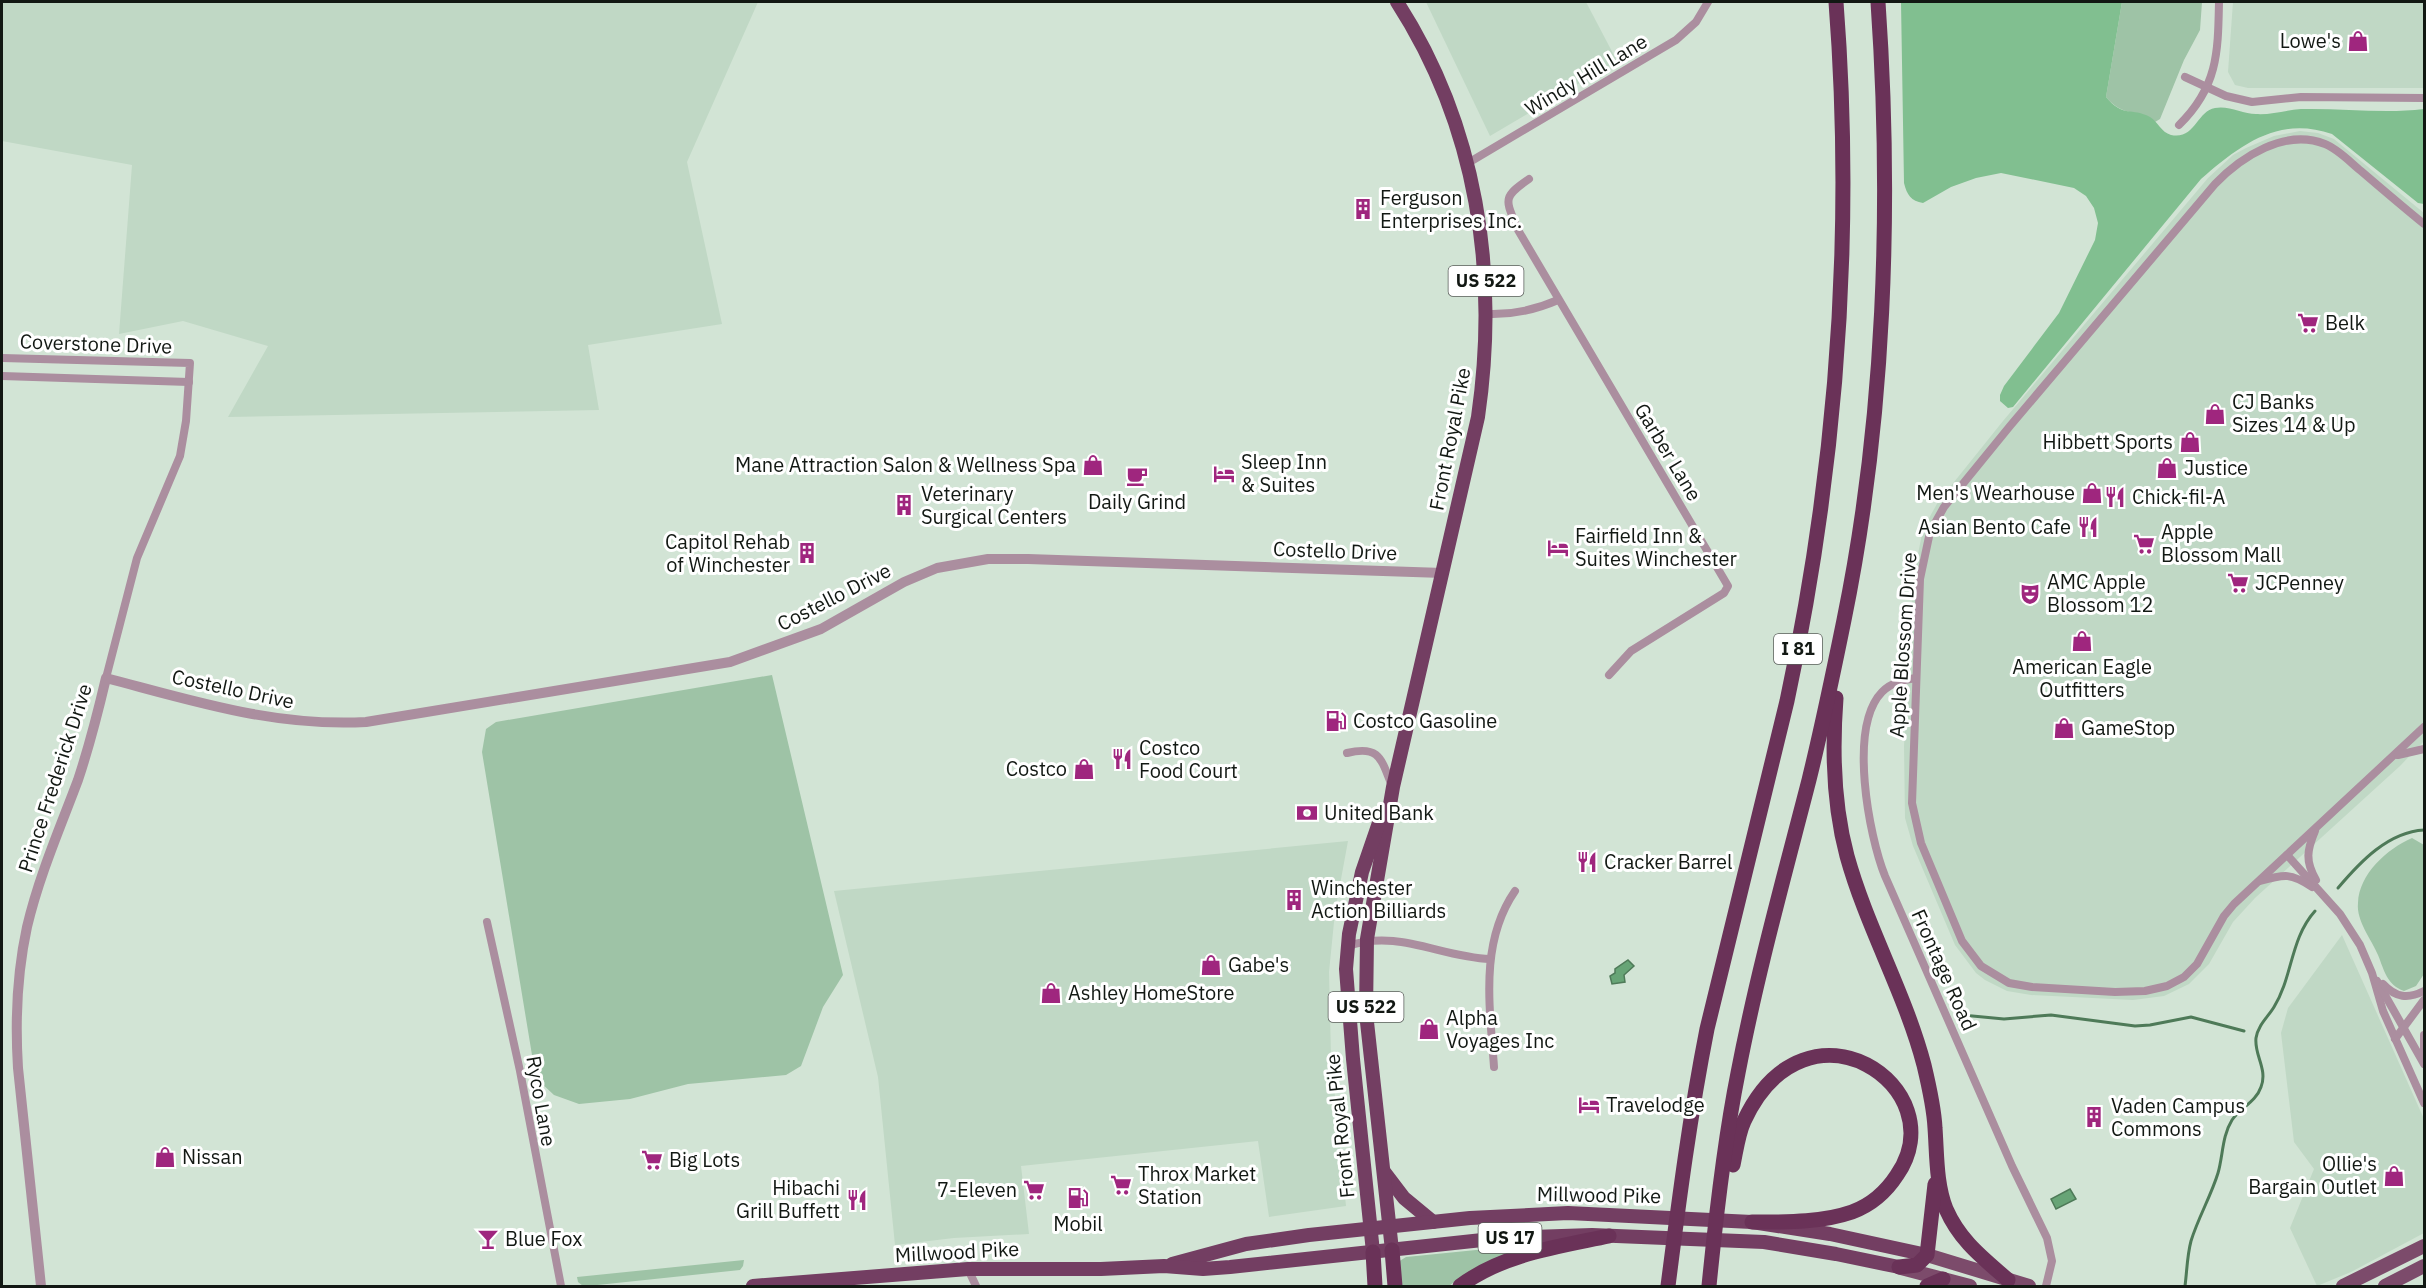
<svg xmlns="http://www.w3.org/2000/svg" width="2426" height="1288" font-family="'IBM Plex Sans',sans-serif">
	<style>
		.built { fill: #c0d8c5 }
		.green { fill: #9ec3a6 }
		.forest { fill: #81bf90 }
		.water { fill: #67a476; stroke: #4e7a58; stroke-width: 1.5 }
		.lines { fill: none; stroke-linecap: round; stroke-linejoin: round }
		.stream { stroke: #4e7a58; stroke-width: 3 }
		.minor { stroke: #ab8e9f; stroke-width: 8 }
		.tertiary { stroke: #ab8e9f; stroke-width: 10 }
		.primary { stroke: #7c4b6b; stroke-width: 14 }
		.trunk { stroke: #733e62; stroke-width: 14 }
		.motorway { stroke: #6a3258; stroke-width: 15 }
		.labels { text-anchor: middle; stroke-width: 6; stroke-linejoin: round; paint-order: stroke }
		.shield { fill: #fff; stroke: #595d5a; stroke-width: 1.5 }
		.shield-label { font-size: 18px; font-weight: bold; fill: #121813 }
		.poi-label { font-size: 20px; fill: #121813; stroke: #fff; text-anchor: start }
		.street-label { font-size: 20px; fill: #121813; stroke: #fff }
	</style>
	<rect width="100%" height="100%" fill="#d2e4d5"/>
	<g class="built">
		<path d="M2,2H758L687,162L722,324L588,345L599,410L228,417L268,346L183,321L119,334L132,165L2,141Z"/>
		<path d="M1426,2H1586L1617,61L1490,136Z"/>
		<path d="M2233,2H2424V88H2248L2235,85L2228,72Z"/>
		<path d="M2300,131L2318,133L2334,139L2424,213V741L2400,766L2255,898L2233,922L2209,964L2189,984L2164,996L2133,1000L2031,995L2007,991L1985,980L1976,973L1955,945L1913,846L1905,818L1904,746L1913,579L1923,529L1938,502L2003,421L2208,178L2233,155L2246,148L2274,136Z"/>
		<path d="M1348,841L1335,912L1329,972L1331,1057L1346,1206L1269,1217L1258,1141L1021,1166L1029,1234L954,1238L895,1245L878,1077L834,891Z"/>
		<path d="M2342,935L2424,1119V1233L2351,1272L2317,1286L2290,1228L2314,1169L2294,1142L2281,1033L2288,1008Z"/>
	</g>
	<g class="green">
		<path d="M2122,2H2202L2200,30L2184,60L2160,119L2155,122C2141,108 2124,119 2106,97Z"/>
		<path d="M772,675L843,975L823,1007L801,1066L786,1075L688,1084L630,1099L579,1104L554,1095L539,1081L532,1055L482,752L486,729L496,722Z"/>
		<path d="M2412,838L2424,845V974L2416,986L2404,991C2387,985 2384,970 2378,955C2372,940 2356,921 2358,903C2359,874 2387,849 2412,838Z"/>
		<path d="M1576,1240L1524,1247L1509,1252L1457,1280L1449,1286H1400L1398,1262L1406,1257Z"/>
		<path d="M744,1260L743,1266L740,1270L588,1286H583L578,1282L577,1277Z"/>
	</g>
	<path class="forest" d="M1901,2H2122L2106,97C2123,118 2132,107 2150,117C2158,122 2161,132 2171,135C2195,140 2197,111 2215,108C2228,105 2243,114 2256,114C2271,115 2286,110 2301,109C2342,108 2384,114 2424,109V204L2418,203L2332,134C2278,115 2239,146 2201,179L2013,407L2008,408L2000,401V395L2004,386L2059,313L2095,240L2098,223L2094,208L2086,196L2074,188L2001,173L1976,178L1951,187L1923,203C1911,201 1907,195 1904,183Z"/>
	<g class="water">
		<path d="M1628,960L1634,966L1624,975L1625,982L1612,984L1610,976L1615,973V969Z"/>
		<path d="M2070,1189L2076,1199L2056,1209L2051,1199Z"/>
	</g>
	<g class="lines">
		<g class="stream">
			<path d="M2338,888C2360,862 2388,832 2424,830"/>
			<path d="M1962,1015L2004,1019L2051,1015L2135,1026L2150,1025L2191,1017L2244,1031"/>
			<path d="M2185,1286C2187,1271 2187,1256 2191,1241C2198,1218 2211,1196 2218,1173C2223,1156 2222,1136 2232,1120C2240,1108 2256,1102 2261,1087C2268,1069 2254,1055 2256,1038C2258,1025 2268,1017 2274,1007C2293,976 2290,939 2315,911"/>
		</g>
		<g class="minor">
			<path d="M2185,77L2226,96L2252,102L2301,97L2424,98"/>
			<path d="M2179,125C2218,87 2218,52 2219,2"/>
			<path d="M1468,163L1676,40L1696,22L1708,2"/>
			<path d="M1529,179C1501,198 1506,200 1518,230L1728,586L1724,593L1631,651L1609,675"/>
			<path d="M2424,224C2403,207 2382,189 2361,171C2350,162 2338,149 2325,144C2285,128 2241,157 2215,184L2010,426L1944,507L1930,532L1920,579L1912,803L1921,843L1962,941L1981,966L2009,983L2032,987L2115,992L2145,991L2167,986L2184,977L2197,964L2224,916L2234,904L2424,727"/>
			<path d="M1487,314C1512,315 1535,310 1558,300"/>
			<path d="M2,358L190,363L186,421L180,456L137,558L106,678"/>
			<path d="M2,376L189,382"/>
			<path d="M1916,678C1903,680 1892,682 1882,692C1848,727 1869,836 1885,876L2012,1166L2047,1238L2052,1261L2046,1286"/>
			<path d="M1347,753C1380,745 1381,759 1392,786"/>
			<path d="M2398,755L2424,749"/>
			<path d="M2315,831C2307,850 2305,861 2316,880"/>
			<path d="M2287,855L2340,914L2360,945L2372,973L2383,1011L2424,1103"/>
			<path d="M2260,881C2285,874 2291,873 2312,887"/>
			<path d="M487,922L520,1071L561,1286"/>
			<path d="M1348,946C1398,929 1440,957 1490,959"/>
			<path d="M2377,981L2424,1064"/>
			<path d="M2383,984C2396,998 2408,999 2424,991"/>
			<path d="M2424,1035V1055"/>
			<path d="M2395,1039L2424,1000"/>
			<path d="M1494,1067C1490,1008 1479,943 1515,891"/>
			<path d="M968,1269L976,1286"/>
		</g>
		<path class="tertiary" d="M41,1286L18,1068C15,1020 17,973 27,927C39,876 60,828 78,780C89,747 98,712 106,678C194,701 274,727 366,722L730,662L821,629L904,582L937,568L988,559H1028L1443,573"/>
		<g class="primary">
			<path d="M1927,1255L2029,1286"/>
			<path d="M1901,1268L1970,1286"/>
			<path d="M2343,1286L2424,1246"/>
			<path d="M2385,1286L2424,1266"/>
		</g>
		<g class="trunk">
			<path d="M1385,1173L1404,1198L1433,1222"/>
			<path d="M1392,1250L1366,1013L1367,939L1393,787L1478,417C1499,272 1477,126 1397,2"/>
			<path d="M1373,1252L1353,1059L1346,969L1349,934L1362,872L1383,811"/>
			<path d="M1172,1264L1246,1244L1309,1235L1470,1218L1568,1213L1752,1222L1830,1234L1927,1255"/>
			<path d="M753,1286L968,1269H1101L1164,1266L1203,1269L1230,1267L1501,1238L1592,1235L1764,1242L1836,1254L1899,1267"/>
		</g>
		<g class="motorway">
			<path d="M1836,698C1832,751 1833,804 1847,856C1867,928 1905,993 1924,1065C1929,1086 1934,1107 1935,1128C1937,1155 1936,1184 1946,1209C1960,1241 1983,1258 2008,1280"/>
			<path d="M1733,1165C1736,1151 1738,1134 1744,1121C1807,986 1957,1088 1897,1175C1886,1192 1871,1205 1852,1212C1820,1223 1785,1222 1752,1222"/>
			<path d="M1392,1250L1395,1286"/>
			<path d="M1373,1252L1375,1286"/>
			<path d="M1899,1267L1917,1265L1927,1255L1935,1184"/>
			<path d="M1460,1286C1503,1254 1557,1247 1609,1236"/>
			<path d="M1668,1286C1679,1200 1690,1115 1707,1029L1787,701C1836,472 1854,235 1836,2"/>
			<path d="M1709,1286C1716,1215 1724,1143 1738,1073C1757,974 1784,877 1809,780C1822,727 1833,674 1844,620C1885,420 1892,205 1878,2"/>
			<path d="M1927,1286L1943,1279"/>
		</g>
	</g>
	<defs>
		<symbol id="shop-bare" viewBox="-9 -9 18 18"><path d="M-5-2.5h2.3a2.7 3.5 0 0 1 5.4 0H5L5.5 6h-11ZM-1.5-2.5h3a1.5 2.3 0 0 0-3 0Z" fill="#9f267e" stroke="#fff" stroke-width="2.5" paint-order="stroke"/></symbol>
		<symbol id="building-bare" viewBox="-9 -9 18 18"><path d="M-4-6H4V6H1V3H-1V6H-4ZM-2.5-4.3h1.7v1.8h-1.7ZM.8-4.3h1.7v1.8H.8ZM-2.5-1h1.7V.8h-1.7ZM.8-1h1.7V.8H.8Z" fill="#9f267e" stroke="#fff" stroke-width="2.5" paint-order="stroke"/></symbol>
		<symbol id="supermarket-bare" viewBox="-9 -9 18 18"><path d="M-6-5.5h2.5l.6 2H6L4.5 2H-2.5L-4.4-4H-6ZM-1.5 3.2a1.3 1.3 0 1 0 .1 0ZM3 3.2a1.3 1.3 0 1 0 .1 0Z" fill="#9f267e" stroke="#fff" stroke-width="2.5" paint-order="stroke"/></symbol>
		<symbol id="hotel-bare" viewBox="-9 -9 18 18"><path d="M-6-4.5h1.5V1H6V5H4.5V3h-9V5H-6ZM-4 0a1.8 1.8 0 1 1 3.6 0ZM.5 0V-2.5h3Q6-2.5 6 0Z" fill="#9f267e" stroke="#fff" stroke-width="2.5" paint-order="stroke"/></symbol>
		<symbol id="cafe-bare" viewBox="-9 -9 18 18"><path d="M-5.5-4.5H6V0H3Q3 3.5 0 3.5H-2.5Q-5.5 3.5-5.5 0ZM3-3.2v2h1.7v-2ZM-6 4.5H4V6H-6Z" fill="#9f267e" stroke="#fff" stroke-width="2.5" paint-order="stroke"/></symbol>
		<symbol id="restaurant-bare" viewBox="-9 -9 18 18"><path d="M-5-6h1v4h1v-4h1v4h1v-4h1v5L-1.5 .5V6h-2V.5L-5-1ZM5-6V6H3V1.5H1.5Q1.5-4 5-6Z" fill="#9f267e" stroke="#fff" stroke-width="2.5" paint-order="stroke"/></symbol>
		<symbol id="theatre-bare" viewBox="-9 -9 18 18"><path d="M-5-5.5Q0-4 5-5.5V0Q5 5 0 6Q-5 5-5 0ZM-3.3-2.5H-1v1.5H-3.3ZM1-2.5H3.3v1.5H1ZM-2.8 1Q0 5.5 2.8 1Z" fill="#9f267e" stroke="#fff" stroke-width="2.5" paint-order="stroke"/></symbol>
		<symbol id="fuel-bare" viewBox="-9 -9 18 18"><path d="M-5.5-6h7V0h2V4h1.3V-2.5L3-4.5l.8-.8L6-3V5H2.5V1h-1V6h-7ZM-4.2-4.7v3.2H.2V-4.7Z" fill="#9f267e" stroke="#fff" stroke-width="2.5" paint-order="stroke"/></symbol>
		<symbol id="bank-bare" viewBox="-9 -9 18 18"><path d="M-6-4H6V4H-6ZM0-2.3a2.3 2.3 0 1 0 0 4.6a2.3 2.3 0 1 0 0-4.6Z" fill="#9f267e" stroke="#fff" stroke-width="2.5" paint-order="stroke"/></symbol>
		<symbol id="bar-bare" viewBox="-9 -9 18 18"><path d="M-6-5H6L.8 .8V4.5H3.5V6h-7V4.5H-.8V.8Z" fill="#9f267e" stroke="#fff" stroke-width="2.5" paint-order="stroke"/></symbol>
	</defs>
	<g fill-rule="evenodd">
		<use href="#shop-bare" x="2343" y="26" width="30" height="30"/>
		<use href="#building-bare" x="1348" y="194" width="30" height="30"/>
		<use href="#supermarket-bare" x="2293" y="308" width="30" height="30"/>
		<use href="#shop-bare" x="2200" y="399" width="30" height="30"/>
		<use href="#shop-bare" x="2175" y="427" width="30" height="30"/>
		<use href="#shop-bare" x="1078" y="450" width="30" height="30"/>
		<use href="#shop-bare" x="2152" y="453" width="30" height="30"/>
		<use href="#hotel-bare" x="1209" y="459" width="30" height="30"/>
		<use href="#cafe-bare" x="1122" y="461" width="30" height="30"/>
		<use href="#shop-bare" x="2077" y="478" width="30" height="30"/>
		<use href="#restaurant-bare" x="2100" y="482" width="30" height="30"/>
		<use href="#building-bare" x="889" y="490" width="30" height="30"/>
		<use href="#restaurant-bare" x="2073" y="512" width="30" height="30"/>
		<use href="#supermarket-bare" x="2129" y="529" width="30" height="30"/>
		<use href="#hotel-bare" x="1543" y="533" width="30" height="30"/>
		<use href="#building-bare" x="792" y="538" width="30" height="30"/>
		<use href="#supermarket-bare" x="2223" y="568" width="30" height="30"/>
		<use href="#theatre-bare" x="2015" y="579" width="30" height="30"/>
		<use href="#shop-bare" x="2067" y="626" width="30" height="30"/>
		<use href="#fuel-bare" x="1321" y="706" width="30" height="30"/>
		<use href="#shop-bare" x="2049" y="713" width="30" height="30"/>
		<use href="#restaurant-bare" x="1107" y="744" width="30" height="30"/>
		<use href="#shop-bare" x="1069" y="754" width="30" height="30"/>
		<use href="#bank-bare" x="1292" y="798" width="30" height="30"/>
		<use href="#restaurant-bare" x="1572" y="847" width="30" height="30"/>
		<use href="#building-bare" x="1279" y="885" width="30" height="30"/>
		<use href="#shop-bare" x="1196" y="950" width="30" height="30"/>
		<use href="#shop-bare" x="1036" y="978" width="30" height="30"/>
		<use href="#shop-bare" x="1414" y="1014" width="30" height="30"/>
		<use href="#hotel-bare" x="1574" y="1090" width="30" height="30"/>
		<use href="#building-bare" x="2079" y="1102" width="30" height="30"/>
		<use href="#shop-bare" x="150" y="1142" width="30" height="30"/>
		<use href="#supermarket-bare" x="637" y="1145" width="30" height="30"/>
		<use href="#shop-bare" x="2379" y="1161" width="30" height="30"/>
		<use href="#supermarket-bare" x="1106" y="1170" width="30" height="30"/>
		<use href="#supermarket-bare" x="1019" y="1175" width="30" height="30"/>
		<use href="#fuel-bare" x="1063" y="1183" width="30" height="30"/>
		<use href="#restaurant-bare" x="842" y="1185" width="30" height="30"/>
		<use href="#bar-bare" x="473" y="1224" width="30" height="30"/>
	</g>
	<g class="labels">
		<g class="shield">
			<rect x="1448.5" y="266" width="75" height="30" rx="4.5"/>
			<rect x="1774" y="634" width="48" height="30" rx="4.5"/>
			<rect x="1328.5" y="992" width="75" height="30" rx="4.5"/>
			<rect x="1478.5" y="1223" width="63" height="30" rx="4.5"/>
		</g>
		<g class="shield-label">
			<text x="1486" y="287">US 522</text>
			<text x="1798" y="655">I 81</text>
			<text x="1366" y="1013">US 522</text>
			<text x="1510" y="1244">US 17</text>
		</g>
		<g class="poi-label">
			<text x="2341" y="48" text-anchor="end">Lowe's</text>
			<text x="1380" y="205">Ferguson<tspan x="1380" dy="23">Enterprises Inc.</tspan></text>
			<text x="2325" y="330">Belk</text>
			<text x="2232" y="409">CJ Banks<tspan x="2232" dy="23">Sizes 14 &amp; Up</tspan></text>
			<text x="2173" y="449" text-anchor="end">Hibbett Sports</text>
			<text x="1241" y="469">Sleep Inn<tspan x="1241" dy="23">&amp; Suites</tspan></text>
			<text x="1076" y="472" text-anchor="end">Mane Attraction Salon &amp; Wellness Spa</text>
			<text x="2184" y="475">Justice</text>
			<text x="2075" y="500" text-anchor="end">Men's Wearhouse</text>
			<text x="921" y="501">Veterinary<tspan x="921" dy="23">Surgical Centers</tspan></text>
			<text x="2132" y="504">Chick-fil-A</text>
			<text x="1137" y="509" text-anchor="middle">Daily Grind</text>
			<text x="2071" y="534" text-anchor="end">Asian Bento Cafe</text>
			<text x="2161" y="539">Apple<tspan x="2161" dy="23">Blossom Mall</tspan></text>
			<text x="1575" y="543">Fairfield Inn &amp;<tspan x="1575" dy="23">Suites Winchester</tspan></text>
			<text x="790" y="549" text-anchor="end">Capitol Rehab<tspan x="790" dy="23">of Winchester</tspan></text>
			<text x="2047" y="589">AMC Apple<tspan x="2047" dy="23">Blossom 12</tspan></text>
			<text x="2255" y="590">JCPenney</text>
			<text x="2082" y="674" text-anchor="middle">American Eagle<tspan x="2082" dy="23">Outfitters</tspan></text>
			<text x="1353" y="728">Costco Gasoline</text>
			<text x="2081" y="735">GameStop</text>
			<text x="1139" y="755">Costco<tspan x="1139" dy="23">Food Court</tspan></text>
			<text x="1067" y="776" text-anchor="end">Costco</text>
			<text x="1324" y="820">United Bank</text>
			<text x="1604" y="869">Cracker Barrel</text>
			<text x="1311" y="895">Winchester<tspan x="1311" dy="23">Action Billiards</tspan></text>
			<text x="1228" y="972">Gabe's</text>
			<text x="1068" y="1000">Ashley HomeStore</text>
			<text x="1446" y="1025">Alpha<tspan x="1446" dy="23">Voyages Inc</tspan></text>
			<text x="1606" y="1112">Travelodge</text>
			<text x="2111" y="1113">Vaden Campus<tspan x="2111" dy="23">Commons</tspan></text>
			<text x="182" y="1164">Nissan</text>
			<text x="669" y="1167">Big Lots</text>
			<text x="2377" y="1171" text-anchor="end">Ollie's<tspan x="2377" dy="23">Bargain Outlet</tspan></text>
			<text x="1138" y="1181">Throx Market<tspan x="1138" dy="23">Station</tspan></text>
			<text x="840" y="1195" text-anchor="end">Hibachi<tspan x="840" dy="23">Grill Buffett</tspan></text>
			<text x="1017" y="1197" text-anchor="end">7-Eleven</text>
			<text x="1078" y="1231" text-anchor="middle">Mobil</text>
			<text x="505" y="1246">Blue Fox</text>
		</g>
		<g class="street-label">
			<text transform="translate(1586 75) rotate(-31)" y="7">Windy Hill Lane</text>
			<text transform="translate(96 344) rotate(2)" y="7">Coverstone Drive</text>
			<text transform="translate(1450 439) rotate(-79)" y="7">Front Royal Pike</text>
			<text transform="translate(1668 452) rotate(59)" y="7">Garber Lane</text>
			<text transform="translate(1335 551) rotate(2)" y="7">Costello Drive</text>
			<text transform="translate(834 597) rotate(-27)" y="7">Costello Drive</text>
			<text transform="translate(1903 645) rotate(-86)" y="7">Apple Blossom Drive</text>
			<text transform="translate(233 689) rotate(12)" y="7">Costello Drive</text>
			<text transform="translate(55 778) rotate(-72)" y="7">Prince Frederick Drive</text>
			<text transform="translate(1944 970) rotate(66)" y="7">Frontage Road</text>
			<text transform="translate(541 1101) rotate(80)" y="7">Ryco Lane</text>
			<text transform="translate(1340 1126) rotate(-96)" y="7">Front Royal Pike</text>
			<text transform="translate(1599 1195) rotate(1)" y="7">Millwood Pike</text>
			<text transform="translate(957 1252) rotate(-3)" y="7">Millwood Pike</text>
		</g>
	</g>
	<rect width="2426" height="1288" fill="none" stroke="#121813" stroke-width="6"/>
</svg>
